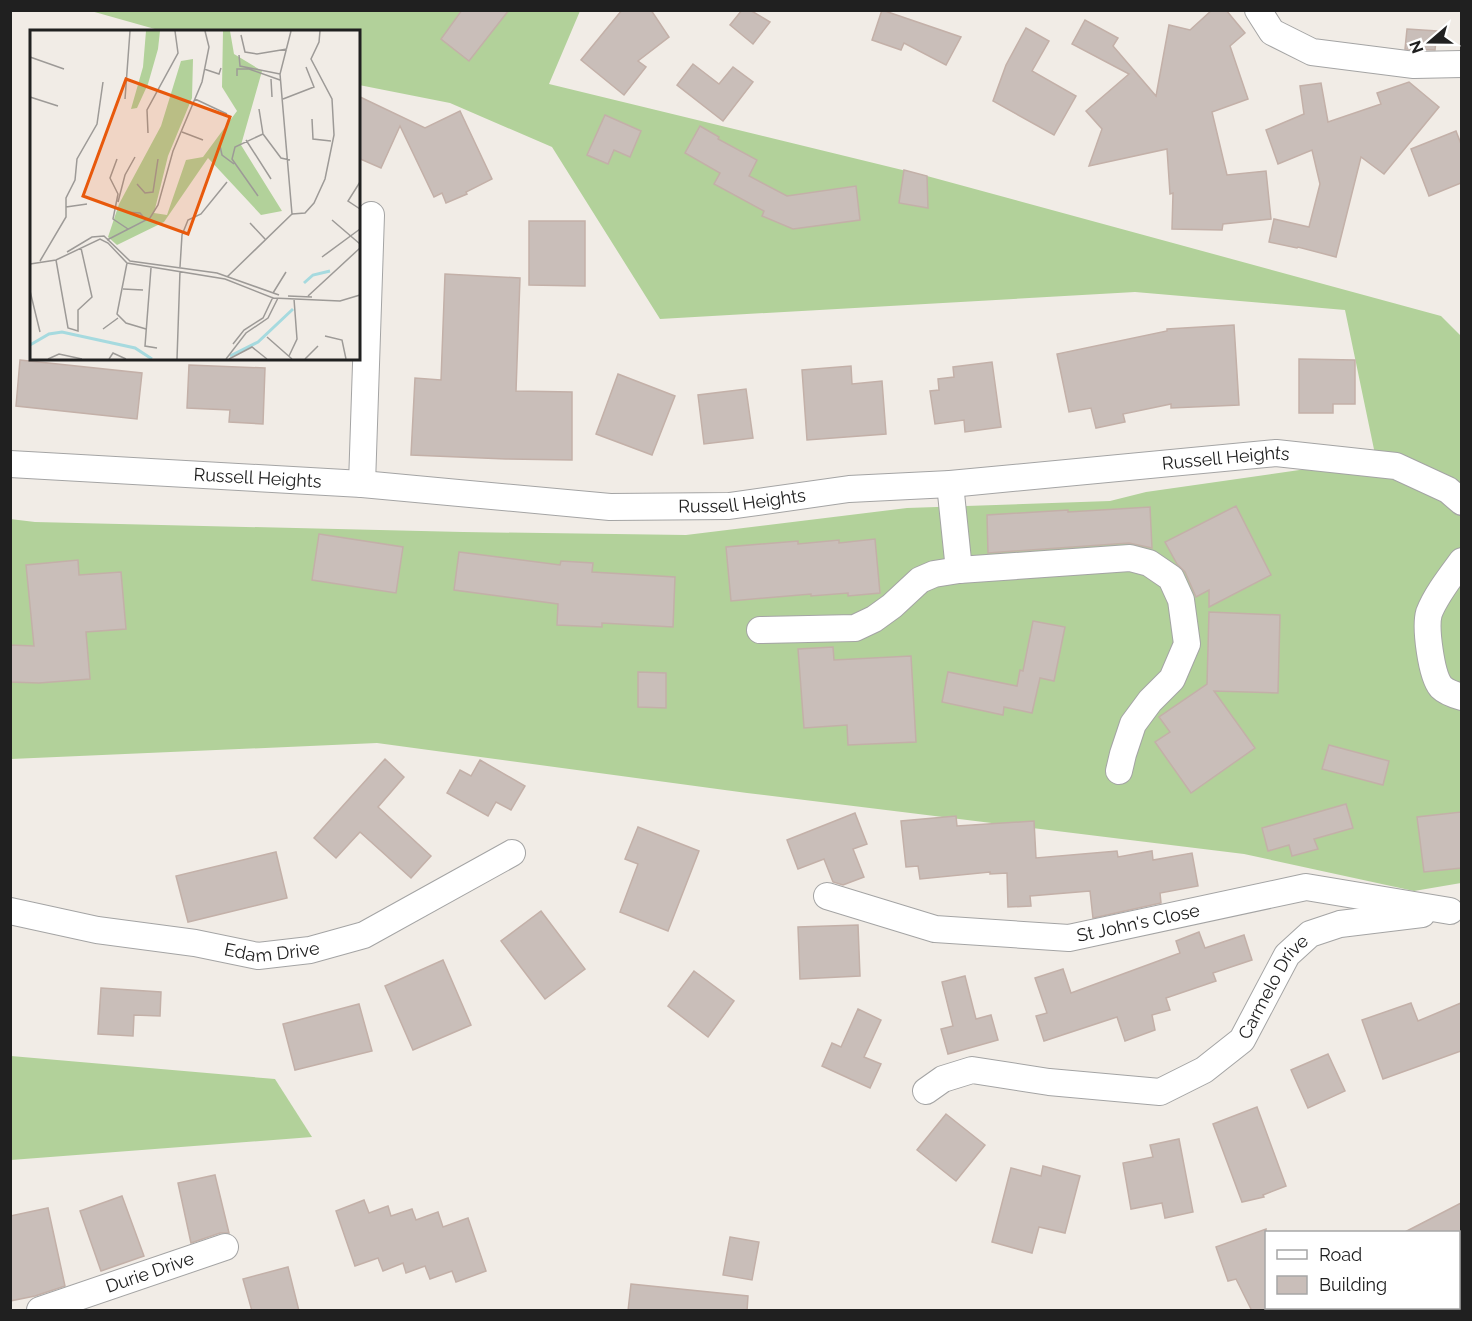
<svg xmlns="http://www.w3.org/2000/svg" width="1472" height="1321" font-family="Raleway,sans-serif">
	<style>
		.forest { fill: #b2d19a }
		.building { fill: #c9beb9; stroke: #c3b0a8; stroke-width: 1.5 }
		.lines { fill: none; stroke-linecap: round; stroke-linejoin: round }
		.minor-casing { stroke: #a4a4a4; stroke-width: 28 }
		.minor { stroke: #fff; stroke-width: 26 }
		.labels { text-anchor: middle; stroke-width: 4.5; stroke-linejoin: round; paint-order: stroke }
		.street-label { font-size: 18px; fill: #202020; stroke: #fff }
		.inset-river { fill: none; stroke: #a6dadf; stroke-width: 3 }
		.inset-road { fill: none; stroke: #9d9a97; stroke-width: 1.5 }
		.view { fill: #e8590c; fill-opacity: 0.15; stroke: #e8590c; stroke-width: 3 }
		.inset-edge { fill: none; stroke: #202020; stroke-width: 3 }
	</style>
	<rect width="100%" height="100%" fill="#f1ece6"/>
	<g class="forest">
		<path d="M91,11H580L549,84L927,176L1441,316L1462,337L1461,883L1414,891L1244,854L747,793L377,743L11,759L10,519L35,522L463,532L686,535L907,508L1110,501L1146,492L1376,459L1345,310L1135,292L660,319L552,147L450,103L359,85L358,32L162,31Z"/>
		<path d="M11,1056L275,1079L312,1137L11,1160Z"/>
	</g>
	<g class="building">
		<path d="M462,10H509L469,61L441,39Z"/>
		<path d="M622,10H651L669,37L638,61L646,67L624,95L581,60Z"/>
		<path d="M742,10H750L770,22L753,44L730,25Z"/>
		<path d="M882,10L961,37L946,65L904,43L901,50L872,40Z"/>
		<path d="M1212,10H1226L1245,33L1230,46L1248,99L1212,112L1227,175L1266,171L1271,219L1223,224L1222,230L1172,229L1173,193L1170,194L1167,149L1089,166L1102,129L1086,111L1129,74L1072,44L1085,20L1118,38L1113,46L1156,96L1169,25L1190,30Z"/>
		<path d="M1026,28L1049,41L1032,71L1076,96L1054,135L993,101L1006,65Z"/>
		<path d="M1407,29L1437,31L1435,50L1405,49Z"/>
		<path d="M693,64L719,84L733,67L753,82L723,121L677,85Z"/>
		<path d="M1409,82L1439,107L1384,174L1361,157L1336,257L1298,247L1297,248L1269,242L1274,219L1309,227L1320,184L1312,150L1278,164L1266,130L1304,114L1300,86L1321,83L1328,122L1381,104L1377,93Z"/>
		<path d="M358,96L425,128L460,111L492,179L466,192L467,194L446,203L442,193L434,197L400,126L381,168L358,158Z"/>
		<path d="M605,115L641,131L630,157L614,150L608,164L587,155Z"/>
		<path d="M700,126L719,137L718,139L757,160L749,176L787,196L856,186L860,220L793,229L762,216L764,211L714,184L720,173L685,153Z"/>
		<path d="M1456,131L1461,144V183L1429,196L1411,149Z"/>
		<path d="M904,170L927,176L928,208L899,203Z"/>
		<path d="M529,221H585V286L529,285Z"/>
		<path d="M445,274L520,278L516,391L572,392V460L506,459L411,455L415,378L441,380Z"/>
		<path d="M1234,325L1239,405L1171,408V404L1123,414L1125,422L1096,428L1091,408L1069,412L1057,354L1167,331V329Z"/>
		<path d="M1299,359L1355,360V404H1333V413H1299Z"/>
		<path d="M20,360L142,373L137,419L16,406Z"/>
		<path d="M992,362L1001,427L965,432L964,420L935,424L930,391L939,390L938,379L954,377L953,367Z"/>
		<path d="M189,365L265,368L263,424L229,422L230,410L187,408Z"/>
		<path d="M851,366L852,384L882,381L886,434L807,440L802,370Z"/>
		<path d="M618,374L675,396L652,455L596,434Z"/>
		<path d="M746,389L753,438L704,444L698,395Z"/>
		<path d="M1236,506L1271,575L1209,607V590L1196,597L1185,572L1177,564L1165,542Z"/>
		<path d="M1150,507L1152,548L1129,543L988,553L987,515L1068,510V512Z"/>
		<path d="M319,534L403,547L396,593L312,580Z"/>
		<path d="M875,539L880,593L848,596V593L811,596V594L731,601L726,547L798,541V544L839,540V543Z"/>
		<path d="M459,552L560,565L561,561L593,563L592,572L675,577L673,627L602,623V627L557,625L558,604L454,590Z"/>
		<path d="M78,560L79,575L121,572L126,629L86,632L90,679L39,683L10,682V645L34,646L26,565Z"/>
		<path d="M1209,612L1280,615L1278,693L1214,691L1255,748L1191,793L1155,742L1170,732L1159,717L1207,684Z"/>
		<path d="M1033,621L1065,627L1054,681L1040,678L1032,713L1004,707L1003,715L942,702L948,672L1017,686L1020,670L1023,671Z"/>
		<path d="M833,647L834,660L911,656L916,742L848,745L847,725L804,728L798,649Z"/>
		<path d="M638,672L666,673V708L638,707Z"/>
		<path d="M1329,745L1389,761L1383,785L1322,769Z"/>
		<path d="M385,759L404,777L378,807L431,856L411,878L360,832L336,858L314,838Z"/>
		<path d="M480,760L525,786L511,810L496,802L488,816L447,793L460,770L471,776Z"/>
		<path d="M1346,804L1353,828L1314,839L1318,849L1292,856L1289,845L1268,851L1262,828Z"/>
		<path d="M1461,812V868L1424,872L1417,817Z"/>
		<path d="M855,813L867,844L853,849L864,877L843,885L833,882L824,859L798,869L787,840Z"/>
		<path d="M956,816L957,826L1034,821L1036,858L1117,851L1118,857L1152,851L1153,860L1192,853L1198,886L1160,893L1161,903L1093,918L1090,891L1030,896L1031,906L1008,907L1007,873L990,874V872L920,879L918,866L906,867L901,821Z"/>
		<path d="M638,827L699,851L668,931L620,912L638,864L625,859Z"/>
		<path d="M276,852L287,898L188,922L176,876Z"/>
		<path d="M541,911L585,969L545,999L501,941Z"/>
		<path d="M858,925L860,976L800,979L798,927Z"/>
		<path d="M1199,932L1205,948L1244,935L1252,960L1213,973L1216,981L1166,998L1170,1010L1152,1015L1155,1030L1125,1041L1117,1017L1044,1041L1036,1016L1047,1013L1035,978L1063,969L1071,993L1180,953L1176,941Z"/>
		<path d="M443,960L471,1025L413,1050L385,986Z"/>
		<path d="M694,971L734,1001L708,1037L668,1006Z"/>
		<path d="M965,976L976,1019L991,1015L998,1040L948,1054L941,1029L953,1026L942,982Z"/>
		<path d="M101,988L161,992L160,1016L134,1015L133,1036L98,1034Z"/>
		<path d="M1411,1003L1418,1021L1461,1003V1051L1383,1079L1362,1020Z"/>
		<path d="M359,1004L372,1051L295,1070L283,1024Z"/>
		<path d="M858,1009L881,1020L864,1057L881,1064L870,1088L822,1066L832,1043L841,1047Z"/>
		<path d="M1328,1054L1345,1091L1308,1108L1291,1070Z"/>
		<path d="M1257,1107L1286,1186L1263,1195L1264,1197L1242,1202L1213,1124Z"/>
		<path d="M946,1114L985,1145L956,1181L917,1150Z"/>
		<path d="M1179,1139L1193,1212L1165,1218L1162,1203L1131,1209L1123,1163L1153,1157L1150,1145Z"/>
		<path d="M1043,1166L1080,1176L1065,1233L1039,1227L1032,1253L992,1242L1011,1168L1041,1176Z"/>
		<path d="M215,1175L229,1233H220L191,1243L178,1183Z"/>
		<path d="M122,1196L144,1256L101,1271L80,1211Z"/>
		<path d="M364,1200L369,1213L388,1206L391,1216L412,1209L416,1220L438,1212L443,1227L468,1218L486,1271L456,1282L452,1271L430,1279L425,1266L406,1273L403,1263L383,1271L378,1258L355,1266L336,1211Z"/>
		<path d="M1461,1203V1233H1403Z"/>
		<path d="M48,1208L65,1286L35,1296L10,1301V1216Z"/>
		<path d="M1266,1229V1311H1252L1236,1279L1228,1281L1216,1247Z"/>
		<path d="M730,1237L759,1242L752,1280L723,1275Z"/>
		<path d="M288,1267L299,1311H252L243,1279Z"/>
		<path d="M631,1284L748,1296L747,1311H628Z"/>
	</g>
	<g class="lines">
		<defs>
			<g id="minor">
				<path d="M1258,10L1272,32L1312,52L1414,65L1462,64"/>
				<path id="s1" d="M10,464L362,484L610,507L729,506L849,489L950,484L1276,453L1396,466L1448,490L1462,502"/>
				<path d="M362,484L371,215"/>
				<path d="M950,484L959,570"/>
				<path d="M1462,561C1451,576 1436,595 1429,613C1425,627 1431,675 1441,687C1446,692 1455,695 1462,697"/>
				<path d="M760,630L855,628L874,619L892,606L920,580L934,574L959,570L1130,558L1149,563L1171,578L1181,600L1187,644L1172,679L1150,701L1133,724L1123,754L1119,771"/>
				<path id="s2" d="M827,896L935,929L1069,938L1306,887L1450,911"/>
				<path id="s3" d="M10,911L97,930L195,943L258,956L310,950L364,935L512,853"/>
				<path id="s4" d="M926,1091L943,1079L972,1070L1049,1082L1160,1092L1204,1070L1242,1040L1287,955L1310,934L1340,924L1422,914"/>
				<path id="s5" d="M40,1310L225,1247"/>
			</g>
		</defs>
		<use href="#minor" class="minor-casing"/>
		<use href="#minor" class="minor"/>
	</g>
	<g class="labels">
		<g class="street-label">
			<text dy="6" stroke="none"><textPath href="#s1" startOffset="1220">Russell Heights</textPath></text>
			<text dy="6" stroke="none"><textPath href="#s1" startOffset="248">Russell Heights</textPath></text>
			<text dy="6" stroke="none"><textPath href="#s1" startOffset="734">Russell Heights</textPath></text>
			<text dy="6" stroke="none"><textPath href="#s2" startOffset="318">St John's Close</textPath></text>
			<text dy="6" stroke="none"><textPath href="#s3" startOffset="266">Edam Drive</textPath></text>
			<text dy="6" stroke="none"><textPath href="#s4" startOffset="400">Carmelo Drive</textPath></text>
			<text dy="6" stroke="none"><textPath href="#s5" startOffset="116">Durie Drive</textPath></text>
		</g>
	</g>
	<g transform="translate(30 30)">
		<rect width="330" height="330" fill="#f1ece6"/>
		<path d="M116,1H130L128,19L118,54L107,78L101,79L113,37ZM193,1H200L204,24L232,41L211,115L252,181L231,185L178,128L134,192L87,215L78,207L89,174L131,96L151,31L163,29L162,68L138,126L124,183L137,185L156,130L173,127L207,81L192,57Z" fill="#b2d19a"/>
		<path class="inset-river" d="M274,253L283,245L300,241M0,315L19,304L32,302L105,318L122,329M200,326L228,312L263,279"/>
		<path class="inset-road" d="M261,1L250,44L262,184M211,5L215,22L227,24L257,19M209,25L210,36L250,44M0,27L34,39M174,39L189,44L191,38M207,46V39H219L250,50M241,49L242,67M0,67L28,76M95,69L100,1M165,69L197,84M253,69L284,57L276,37M229,79L233,104M282,89L283,109L301,111M152,102L173,110M118,103L117,80L148,23L145,1M216,110L241,149M190,116L192,125L204,134M330,125V144M87,129L80,148L88,164L83,189L98,199M330,152L318,171L330,179M107,154L115,163L123,162L128,129M228,166L202,129L205,117L233,104L251,128L260,130M88,172L95,145L105,127M36,177L57,174M95,182L110,183L116,190M262,184L275,183L284,173L295,149L304,105L302,69L281,29L289,12L290,1M302,190L330,214M220,193L235,209M77,210L120,188L128,175L143,121L172,52L179,17L175,1M37,222L62,207L74,206L100,231L187,243L249,265M292,227L330,199M26,230L38,298L48,301V280L62,267L51,218M10,231L36,187V168L45,150L47,129L67,94L73,52M97,233L87,284L96,293L116,299M0,234L26,230L70,209L78,213L97,233L195,249L243,268L310,271L330,265M150,237L152,205L158,190L171,184L197,152M121,238L115,316L127,318M197,247L262,184M93,259L113,260M0,261L10,302M243,263L256,242M258,266L282,267M278,266L330,218M73,299L88,288M295,306L312,310L316,329M237,307L262,329M203,314L214,300L233,288L243,267M259,326L267,309L264,269M18,329L29,324L52,329M79,329L83,323L96,329M147,329L150,241M196,329L216,303L238,288L248,268M199,329L222,317L237,329M275,329L288,316"/>
		<path class="view" d="M96,49L200,87L158,204L53,166Z"/>
		<rect width="330" height="330" class="inset-edge"/>
	</g>
	<rect width="1472" height="1321" fill="none" stroke="#202020" stroke-width="24"/>
	<rect x="1265" y="1231" width="195" height="78" fill="#ffffff" stroke="#a6a6a6" stroke-width="1.5"/>
	<rect x="1277" y="1250" width="30" height="9" fill="#ffffff" stroke="#a6a6a6" stroke-width="1.5"/>
	<text x="1319" y="1261" font-size="18" fill="#202020">Road</text>
	<rect x="1277" y="1276" width="30" height="18" fill="#c9beb9" stroke="#a6a6a6" stroke-width="1.5"/>
	<text x="1319" y="1291" font-size="18" fill="#202020">Building</text>
	<g transform="translate(1430 42) rotate(250)" stroke="#ffffff" stroke-width="4.5" paint-order="stroke">
	<path d="M0-4.5L10 22L0 15L-10 22Z" fill="#202020"/>
	<text y="-9" font-size="16" font-weight="bold" text-anchor="middle" fill="#202020">N</text>
	</g>
</svg>
